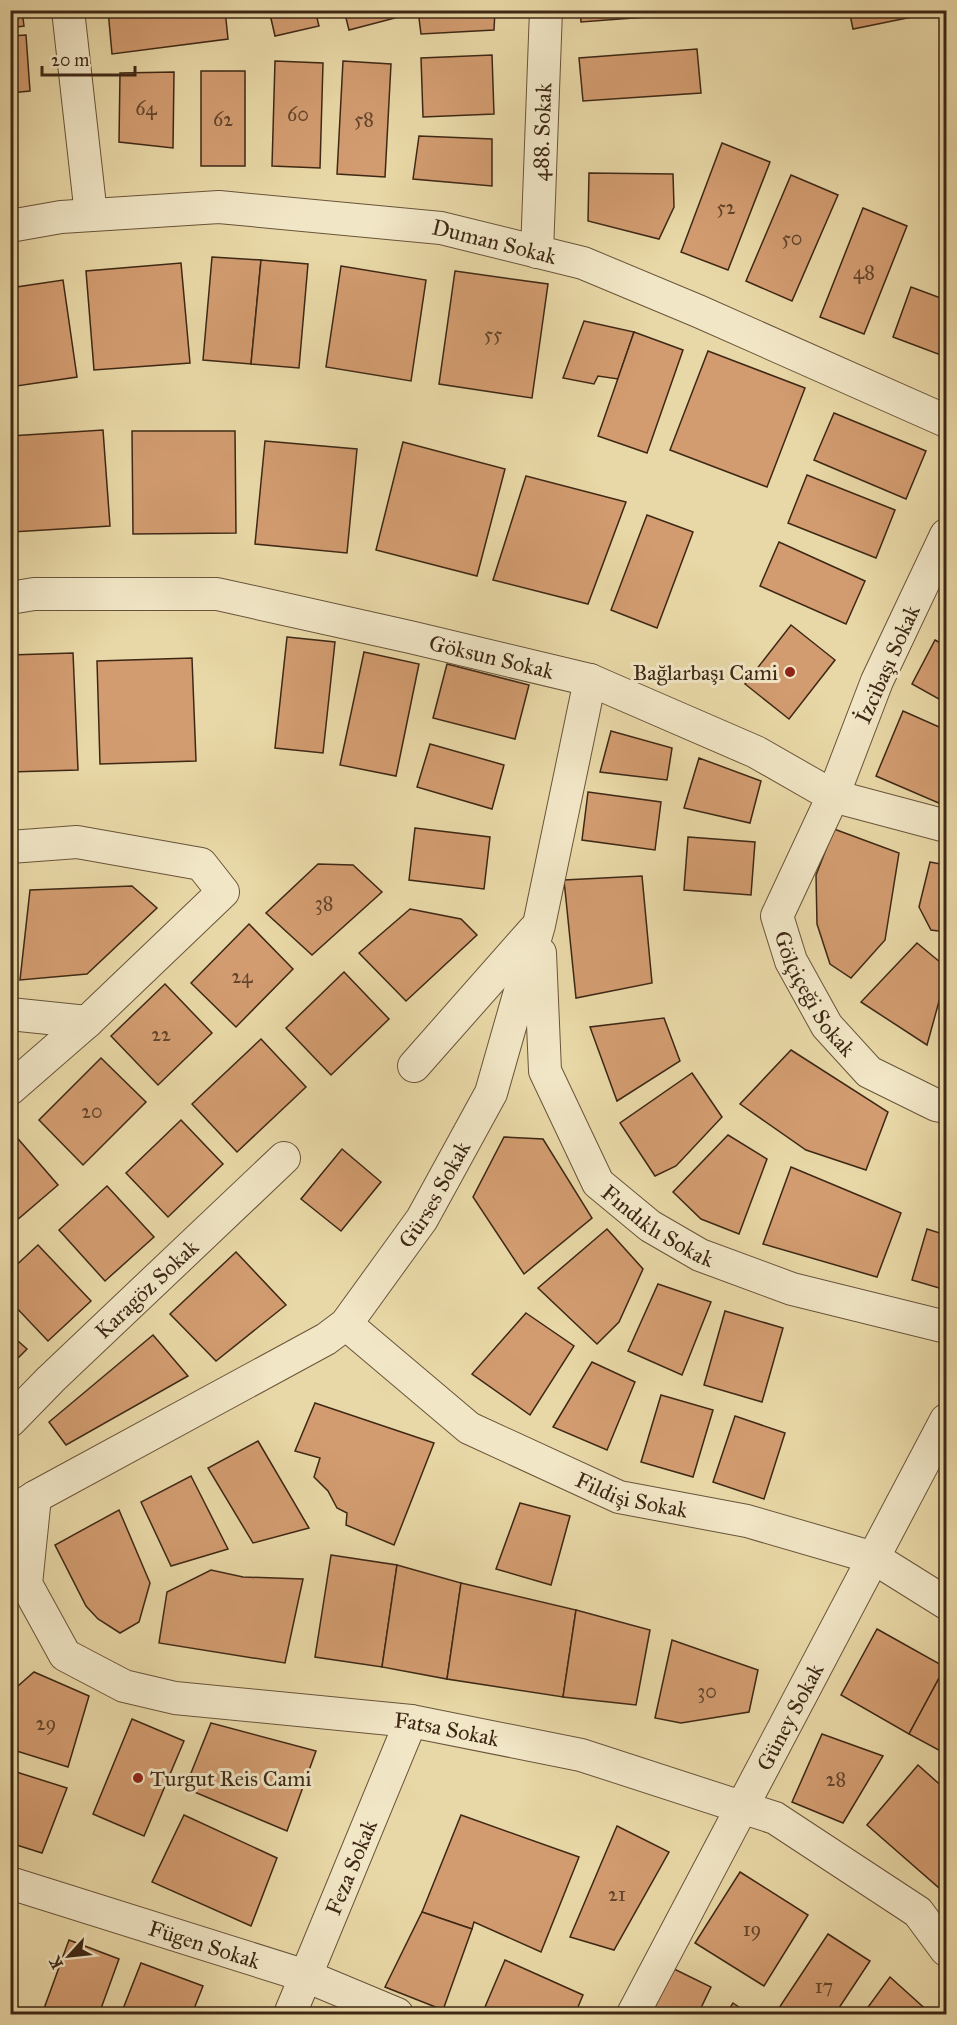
<svg xmlns="http://www.w3.org/2000/svg" width="957" height="2025" font-family="'IM FELL Great Primer',serif">
	<style>
		.building { fill: #d29c70; stroke: #3e2815; stroke-width: 1.5 }
		.lines { fill: none; stroke-linecap: round; stroke-linejoin: round }
		.minor-casing { stroke: #69543a; stroke-width: 34 }
		.minor { stroke: #f1e6c6; stroke-width: 32 }
		.poi-dot { fill: #8f2418; stroke: #f1e6c6; stroke-width: 2 }
		.labels { text-anchor: middle; stroke-width: 6; stroke-linejoin: round; paint-order: stroke }
		.number-label { font-size: 20px; fill: #63452c }
		.street-label { font-size: 22px; fill: #3e2815; stroke: #f1e6c6 }
		.poi-label { font-size: 22px; fill: #3e2815; stroke: #f1e6c6; text-anchor: end }
	</style>
	<rect width="100%" height="100%" fill="#e9d8a7"/>
	<filter id="stains"><feTurbulence type="fractalNoise" baseFrequency=".00333" numOctaves="4"/><feColorMatrix values="0 0 0 0 .2 0 0 0 0 .09 0 0 0 0 .02 0 0 0 .5 -.17"/></filter>
	<radialGradient id="worn" r=".72"><stop offset=".6" stop-color="#630" stop-opacity="0"/><stop offset="1" stop-color="#630" stop-opacity=".3"/></radialGradient>
	<g class="building">
		<path d="M10,10H22L24,26L10,28Z"/>
		<path d="M108,10H225L228,39L112,54Z"/>
		<path d="M269,10H315L319,26L275,36Z"/>
		<path d="M344,10H393L395,18L349,30Z"/>
		<path d="M418,10H495L494,30L421,34Z"/>
		<path d="M580,10H699V13L581,22Z"/>
		<path d="M849,10H926L927,14L853,29Z"/>
		<path d="M26,35L30,91L10,93V36Z"/>
		<path d="M697,49L701,93L583,101L579,58Z"/>
		<path d="M492,55L494,114L423,117L421,58Z"/>
		<path d="M275,61L323,63L320,168L272,166Z"/>
		<path d="M343,61L391,64L385,177L337,174Z"/>
		<rect x="201" y="71" width="44" height="95"/>
		<path d="M174,72L173,148L119,142L120,73Z"/>
		<path d="M419,136L492,139V186L413,179Z"/>
		<path d="M722,143L770,162L728,270L681,252Z"/>
		<path d="M589,173L673,174L674,207L659,239L588,221Z"/>
		<path d="M791,175L838,195L792,301L746,281Z"/>
		<path d="M863,208L907,226L864,334L820,317Z"/>
		<path d="M212,257L261,260L251,364L203,360Z"/>
		<path d="M261,260L308,264L299,368L251,364Z"/>
		<path d="M181,263L190,363L94,370L86,271Z"/>
		<path d="M341,266L426,280L411,381L326,367Z"/>
		<path d="M455,271L548,284L532,398L439,384Z"/>
		<path d="M63,280L77,377L10,387V288Z"/>
		<path d="M911,287L946,300V357L893,337Z"/>
		<path d="M584,321L634,332L618,379L598,376L594,384L563,378Z"/>
		<path d="M634,332L683,350L647,453L598,436Z"/>
		<path d="M708,351L805,388L767,487L670,450Z"/>
		<path d="M834,413L926,451L906,499L814,460Z"/>
		<path d="M103,430L110,526L12,532L10,436Z"/>
		<path d="M132,431H235L236,533L133,534Z"/>
		<path d="M265,441L357,449L347,553L255,544Z"/>
		<path d="M403,442L505,469L477,576L376,550Z"/>
		<path d="M807,475L895,510L876,558L788,523Z"/>
		<path d="M526,476L626,502L588,604L493,580Z"/>
		<path d="M647,515L693,532L657,628L611,610Z"/>
		<path d="M779,542L865,581L846,624L760,586Z"/>
		<path d="M791,625L835,660L789,719L745,684Z"/>
		<path d="M287,637L335,642L323,753L275,748Z"/>
		<path d="M935,640L946,646V703L912,684Z"/>
		<path d="M364,652L419,664L396,776L340,765Z"/>
		<path d="M73,653L78,770L10,772V655Z"/>
		<path d="M192,658L196,761L100,764L97,661Z"/>
		<path d="M447,664L529,685L515,739L433,718Z"/>
		<path d="M903,711L946,730V791L941,804L876,776Z"/>
		<path d="M611,731L672,748L667,780L600,772Z"/>
		<path d="M430,744L504,765L492,809L417,787Z"/>
		<path d="M699,758L761,781L750,823L684,808Z"/>
		<path d="M588,792L661,802L655,850L582,840Z"/>
		<path d="M415,828L490,837L484,889L409,880Z"/>
		<path d="M834,829L899,853L885,940L851,978L830,964L817,924L816,875Z"/>
		<path d="M688,837L755,842L751,895L684,890Z"/>
		<path d="M930,862L946,865V932L931,930L919,907Z"/>
		<path d="M318,864L353,865L382,892L312,955L266,913Z"/>
		<path d="M10,869H14L11,957H10Z"/>
		<path d="M642,876L652,983L576,998L564,880Z"/>
		<path d="M132,886L157,908L87,974L20,980L30,890Z"/>
		<path d="M410,909L461,919L477,935L406,1001L359,953Z"/>
		<path d="M249,924L293,969L236,1027L191,983Z"/>
		<path d="M917,943L946,967V976L927,1045L861,1002Z"/>
		<path d="M344,972L389,1019L331,1075L286,1028Z"/>
		<path d="M165,984L212,1033L158,1085L111,1036Z"/>
		<path d="M664,1018L680,1061L617,1101L590,1027Z"/>
		<path d="M261,1039L306,1087L237,1152L192,1104Z"/>
		<path d="M791,1050L888,1112L866,1170L806,1150L740,1104Z"/>
		<path d="M101,1058L146,1102L83,1165L39,1120Z"/>
		<path d="M692,1073L722,1117L676,1166L655,1176L620,1123Z"/>
		<path d="M181,1120L223,1164L168,1217L126,1173Z"/>
		<path d="M13,1133L58,1185L10,1226V1135Z"/>
		<path d="M728,1135L767,1159L739,1234L701,1219L673,1192Z"/>
		<path d="M504,1137L543,1139L592,1218L524,1274L473,1197Z"/>
		<path d="M342,1149L381,1182L341,1231L301,1199Z"/>
		<path d="M791,1167L901,1213L877,1277L763,1244Z"/>
		<path d="M107,1186L154,1237L105,1281L59,1230Z"/>
		<path d="M607,1229L643,1269L619,1322L597,1344L538,1288Z"/>
		<path d="M927,1229L946,1235V1290L912,1280Z"/>
		<path d="M38,1245L91,1301L48,1341L10,1301V1271Z"/>
		<path d="M236,1252L286,1305L216,1361L170,1314Z"/>
		<path d="M658,1284L711,1302L682,1375L628,1351Z"/>
		<path d="M725,1311L783,1328L762,1402L704,1385Z"/>
		<path d="M526,1313L574,1346L530,1415L472,1374Z"/>
		<path d="M10,1334L27,1349L10,1366Z"/>
		<path d="M153,1335L188,1376L66,1445L49,1422Z"/>
		<path d="M592,1362L635,1382L607,1450L553,1427Z"/>
		<path d="M661,1395L713,1410L693,1477L641,1462Z"/>
		<path d="M315,1403L434,1443L394,1545L346,1525L347,1513L337,1508L328,1491L314,1477L320,1458L295,1451Z"/>
		<path d="M735,1416L785,1433L764,1499L713,1482Z"/>
		<path d="M258,1441L309,1528L253,1543L208,1468Z"/>
		<path d="M191,1476L228,1549L171,1566L141,1502Z"/>
		<path d="M520,1503L570,1516L551,1585L496,1569Z"/>
		<path d="M119,1510L150,1583L139,1622L120,1633L98,1619L86,1606L55,1545Z"/>
		<path d="M331,1555L397,1565L382,1667L315,1657Z"/>
		<path d="M397,1565L461,1583L447,1679L382,1667Z"/>
		<path d="M211,1570L243,1577L303,1579L285,1663L159,1643L167,1592Z"/>
		<path d="M461,1583L576,1610L563,1697L447,1679Z"/>
		<path d="M576,1610L650,1630L636,1705L563,1697Z"/>
		<path d="M877,1629L945,1667L909,1734L841,1695Z"/>
		<path d="M672,1640L758,1670L749,1712L681,1723L655,1718Z"/>
		<path d="M945,1667H946V1754L909,1734Z"/>
		<path d="M34,1672L89,1696L68,1767L10,1749V1693Z"/>
		<path d="M132,1719L184,1741L144,1836L93,1814Z"/>
		<path d="M211,1723L316,1751L287,1831L185,1788Z"/>
		<path d="M822,1734L883,1756L843,1823L792,1802Z"/>
		<path d="M918,1765L946,1790V1894L867,1825Z"/>
		<path d="M10,1770L67,1788L42,1853L10,1843Z"/>
		<path d="M184,1815L277,1858L251,1926L152,1882Z"/>
		<path d="M461,1815L579,1857L541,1952L474,1922L472,1929L422,1912Z"/>
		<path d="M617,1826L669,1852L614,1950L570,1937Z"/>
		<path d="M740,1872L808,1915L764,1986L695,1943Z"/>
		<path d="M422,1912L472,1929L443,2010L385,1987Z"/>
		<path d="M828,1934L870,1961L835,2014H782L777,2011Z"/>
		<path d="M69,1940L119,1959L99,2014H42Z"/>
		<path d="M505,1960L583,1995L575,2014H482Z"/>
		<path d="M141,1963L203,1986L192,2014H121Z"/>
		<path d="M668,1966L711,1987L698,2014H645Z"/>
		<path d="M890,1977L931,2014H863Z"/>
		<path d="M733,2003L749,2014H726Z"/>
	</g>
	<g class="lines">
		<defs>
			<g id="minor">
				<path d="M68,10L91,215"/>
				<path id="s1" d="M10,226L61,217L219,207L441,228L583,263L698,311L946,421"/>
				<path id="s2" d="M537,252L546,10"/>
				<path id="s3" d="M946,535L877,681L833,796L777,916L791,961L827,1026L869,1072L936,1105L946,1107"/>
				<path id="s4" d="M10,598L34,594H217L410,637L590,680L756,752L833,796L946,826"/>
				<path d="M10,847L77,842L201,864L223,892L87,1022L10,1089"/>
				<path id="s5" d="M540,953L545,1071L598,1183L650,1226L700,1255L792,1289L946,1327"/>
				<path d="M10,1014L87,1022"/>
				<path d="M414,1066L534,930"/>
				<path id="s6" d="M346,1324L469,1428L619,1497L747,1521L874,1558L946,1603"/>
				<path id="s7" d="M10,1421L51,1379L284,1158"/>
				<path id="s8" d="M35,1497L26,1584L65,1655L124,1686L175,1698L411,1721L581,1755L775,1818L918,1912L946,1950"/>
				<path id="s9" d="M10,1513L35,1497L326,1339L346,1324L422,1219L491,1093L539,925L590,680"/>
				<path id="s10" d="M10,1883L306,1976L397,2014"/>
				<path id="s11" d="M290,2014L411,1721"/>
				<path id="s12" d="M633,2014L946,1420"/>
			</g>
		</defs>
		<use href="#minor" class="minor-casing"/>
		<use href="#minor" class="minor"/>
	</g>
	<g class="poi-dot">
		<circle cx="790" cy="672" r="6"/>
		<circle cx="138" cy="1778" r="6"/>
	</g>
	<g class="labels">
		<g class="number-label">
			<text x="146" y="115">64</text>
			<text x="298" y="121">60</text>
			<text x="223" y="126">62</text>
			<text x="364" y="126">58</text>
			<text x="726" y="214">52</text>
			<text x="792" y="245">50</text>
			<text x="864" y="279">48</text>
			<text x="493" y="341">55</text>
			<text x="324" y="910">38</text>
			<text x="242" y="983">24</text>
			<text x="161" y="1041">22</text>
			<text x="92" y="1118">20</text>
			<text x="707" y="1698">30</text>
			<text x="46" y="1730">29</text>
			<text x="836" y="1786">28</text>
			<text x="617" y="1901">21</text>
			<text x="752" y="1936">19</text>
			<text x="824" y="1993">17</text>
		</g>
		<g class="street-label">
			<text dy="8" stroke="none"><textPath href="#s2" startOffset="120">488. Sokak</textPath></text>
			<text dy="8" stroke="none"><textPath href="#s1" startOffset="488">Duman Sokak</textPath></text>
			<text dy="8" stroke="none"><textPath href="#s4" startOffset="489">Göksun Sokak</textPath></text>
			<text transform="translate(887 664) rotate(-66)" y="8">İzcibaşı Sokak</text>
			<text dy="8" stroke="none"><textPath href="#s3" startOffset="504">Gölçiçeği Sokak</textPath></text>
			<text dy="8" stroke="none"><textPath href="#s9" startOffset="543">Gürses Sokak</textPath></text>
			<text dy="8" stroke="none"><textPath href="#s5" startOffset="316">Fındıklı Sokak</textPath></text>
			<text dy="8" stroke="none"><textPath href="#s7" startOffset="190">Karagöz Sokak</textPath></text>
			<text dy="8" stroke="none"><textPath href="#s6" startOffset="338">Fildişi Sokak</textPath></text>
			<text dy="8" stroke="none"><textPath href="#s12" startOffset="336">Güney Sokak</textPath></text>
			<text dy="8" stroke="none"><textPath href="#s8" startOffset="561">Fatsa Sokak</textPath></text>
			<text dy="8" stroke="none"><textPath href="#s11" startOffset="159">Feza Sokak</textPath></text>
			<text dy="8" stroke="none"><textPath href="#s10" startOffset="204">Fügen Sokak</textPath></text>
		</g>
		<g class="poi-label">
			<text x="778" y="680">Bağlarbaşı Cami</text>
			<text x="150" y="1786" text-anchor="start">Turgut Reis Cami</text>
		</g>
	</g>
	<rect width="957" height="2025" fill="none" stroke="#e9d8a7" stroke-width="36"/>
	<rect x="12" y="12" width="933" height="2001" fill="none" stroke="#3e2815" stroke-width="3"/>
	<rect x="18" y="18" width="921" height="1989" fill="none" stroke="#3e2815" stroke-width="1.5"/>
	<g transform="translate(69 1956) rotate(243)" stroke="#f1e6c6" stroke-width="4.5" paint-order="stroke">
	<path d="M0-4.5L10 22L0 15L-10 22Z" fill="#3e2815"/>
	<text y="-9" font-size="16" font-weight="bold" text-anchor="middle" fill="#3e2815">K</text>
	</g>
	<path d="M42 66v9h93v-9" fill="none" stroke="#3e2815" stroke-width="3"/>
	<text x="51" y="66" font-size="18" fill="#3e2815" stroke="#f1e6c6" stroke-width="4.5" paint-order="stroke">20 m</text>
	<rect width="100%" height="100%" filter="url(#stains)"/>
	<rect width="100%" height="100%" fill="url(#worn)"/>
</svg>
